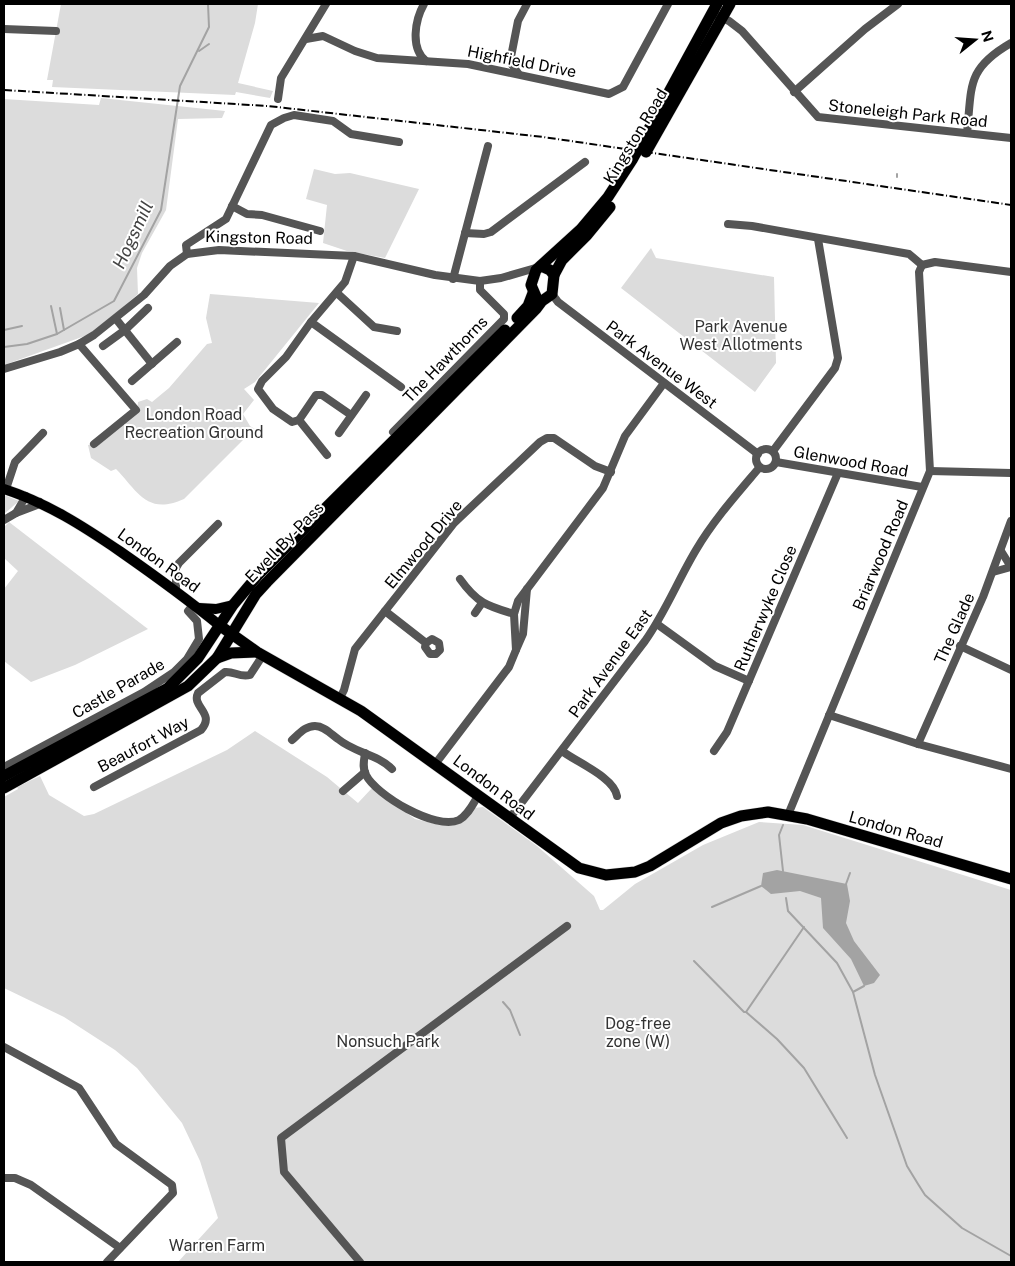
<svg xmlns="http://www.w3.org/2000/svg" width="1015" height="1266" font-family="'Public Sans',sans-serif">
	<style>
		.green { fill: #dcdcdc }
		.water { fill: #a3a3a3 }
		.lines { fill: none; stroke-linecap: round; stroke-linejoin: round }
		.stream { stroke: #a3a3a3; stroke-width: 2 }
		.major-casing { stroke: #dbdbdb; stroke-width: 11 }
		.highway-casing { stroke: #dbdbdb; stroke-width: 12 }
		.minor { stroke: #555; stroke-width: 8 }
		.major { stroke: #000; stroke-width: 10 }
		.highway { stroke: #000; stroke-width: 11 }
		.rail { stroke: #000; stroke-width: 2; stroke-dasharray: 8 2.5 1 2.5; stroke-linecap: butt }
		.labels { text-anchor: middle; stroke-width: 4; stroke-linejoin: round; paint-order: stroke }
		.street-label { font-size: 16px; fill: #000; stroke: #fff }
		.park-label { font-size: 16px; fill: #333; stroke: #fff }
		.water-label { font-size: 18px; font-style: italic; fill: #444; stroke: #fff }
	</style>
	<rect width="100%" height="100%" fill="#fff"/>
	<g class="green">
		<path d="M61,4H258L255,23L238,83L273,91L270,98L236,92L235,95L52,87L53,80H47Z"/>
		<path d="M101,98L225,111L222,118L178,119L166,210L142,253L137,268L138,294L93,333L4,365V99L99,105Z"/>
		<path d="M314,169L335,174L350,173L419,189L385,258L347,251L323,243L327,205L306,199Z"/>
		<path d="M651,248L656,258L774,277L776,363L755,392L621,288Z"/>
		<path d="M210,294L319,303L255,382L244,389L254,400L243,414L250,426L257,430L245,438L184,499C146,516 137,490 116,469L111,471L91,458L88,445L100,444L137,413L138,402L147,399L152,402L169,388L207,344L212,343L206,318Z"/>
		<path d="M4,495L19,501L4,514Z"/>
		<path d="M9,522L144,626L148,629L75,665L31,682L4,661V589L18,571L4,558V527Z"/>
		<path d="M255,731L327,777L358,803L372,788L415,819L440,825L463,821L474,808L483,807L537,846L594,896L600,910H603L635,884L703,845L759,822L803,825L1011,890V1262H178L218,1218L200,1161L182,1123L137,1068L115,1050L64,1017L4,988V797L18,789L17,787L40,776L49,795L84,816L94,814L227,750Z"/>
	</g>
	<path class="water" d="M777,870L847,884L850,901L846,923L854,941L880,975L874,983L864,986L851,959L823,928L821,898L800,891L771,894L761,886L763,873Z"/>
	<g class="lines">
		<g class="stream">
			<path d="M199,51L209,44"/>
			<path d="M897,177V174"/>
			<path d="M51,306L57,334"/>
			<path d="M60,308L64,330"/>
			<path d="M4,330L22,326"/>
			<path d="M4,347L27,344L57,334L114,301L161,210L180,86L209,27L208,4"/>
			<path d="M783,871L779,835L783,825"/>
			<path d="M846,884L850,873"/>
			<path d="M786,898L788,911L837,963L853,992"/>
			<path d="M712,907L761,886"/>
			<path d="M694,961L744,1012H746L804,927"/>
			<path d="M864,986L853,992L875,1075L907,1166L918,1184L925,1195L962,1228L1011,1256"/>
			<path d="M503,1002L510,1010L520,1035"/>
			<path d="M746,1012L777,1039L804,1068L847,1138"/>
		</g>
		<defs>
			<g id="major">
				<path d="M4,489C47,503 83,526 121,552C154,575 187,599 219,625"/>
				<path d="M199,608L216,609L233,605"/>
			</g>
			<g id="highway">
				<path d="M646,152L730,4"/>
				<path d="M554,275L562,260L587,235L610,207"/>
				<path d="M537,299L531,285L536,270L581,229L608,197L632,160L717,4"/>
				<path d="M517,318L528,306L533,293"/>
				<path d="M219,625L257,652L361,711L579,868L606,875L635,872L650,866L721,823L741,816L768,812L807,819L1011,879"/>
				<path d="M217,658L231,653L256,652"/>
				<path d="M4,776L168,688L198,658L233,605L259,574L505,330"/>
				<path d="M4,788L188,686L217,658L256,594L267,582L536,309L542,301L552,294L554,275L550,270L541,266"/>
			</g>
		</defs>
		<use href="#major" class="major-casing"/>
		<use href="#highway" class="highway-casing"/>
		<g class="minor">
			<path d="M424,4C415,20 410,48 426,61"/>
			<path d="M718,16L729,21L742,31L818,117L1011,138"/>
			<path d="M4,29L56,31"/>
			<path d="M306,39L323,36L355,51L377,58L468,64L609,94L623,87L668,4"/>
			<path d="M518,73L510,62L518,21L527,4"/>
			<path d="M794,92L865,29L898,4"/>
			<path d="M278,99L281,78L326,4"/>
			<path d="M967,133C972,86 966,69 1011,43"/>
			<path d="M232,206L247,214L262,215L320,231"/>
			<path d="M728,224L752,226L909,254L922,265"/>
			<path d="M465,233L484,234L491,232L585,162"/>
			<path d="M187,254L186,245L226,219L271,125L284,118L294,115L333,121L351,134L399,142"/>
			<path d="M354,256L345,282L311,322L401,387"/>
			<path d="M922,265L935,262L1011,272"/>
			<path d="M453,279L488,146"/>
			<path d="M337,293L374,327L397,331"/>
			<path d="M552,294L558,302L758,454"/>
			<path d="M116,319L152,364"/>
			<path d="M311,322L286,357L262,381L258,389L273,409L292,422L299,420L327,455"/>
			<path d="M79,344L136,410L94,444"/>
			<path d="M103,346L125,330L148,308"/>
			<path d="M4,369L60,352L79,344L94,335L144,295L170,266L187,254L219,250L354,256L435,275L480,281L501,278L539,267"/>
			<path d="M132,381L177,342"/>
			<path d="M299,420L316,395H322L351,415"/>
			<path d="M393,432L504,319V314L480,290V281"/>
			<path d="M339,433L366,395"/>
			<circle cx="766" cy="459" r="10"/>
			<path d="M773,451L835,368L838,358L818,239"/>
			<path d="M776,462L922,487"/>
			<path d="M930,471L1011,473"/>
			<path d="M6,489L15,462L43,433"/>
			<path d="M16,513L37,505L40,502"/>
			<path d="M4,520L16,513L26,496"/>
			<path d="M993,572L1011,567L1001,551"/>
			<path d="M460,579C477,603 487,606 514,614"/>
			<path d="M176,591V568L179,563L218,524"/>
			<path d="M385,611L426,643L432,639L439,643L440,650L436,654H430L425,647L426,643"/>
			<path d="M475,613L482,603"/>
			<path d="M657,624L715,666L749,681"/>
			<path d="M960,646L1011,670"/>
			<path d="M516,650L523,634L527,589"/>
			<path d="M340,698L344,690L355,649L411,578L454,523L540,442L547,438H554L595,466L611,472"/>
			<path d="M829,715L918,744L1011,769"/>
			<path d="M292,740C299,734 305,726 315,726C324,726 331,734 338,739C355,753 377,754 392,769"/>
			<path d="M918,744L983,597L1011,521"/>
			<path d="M562,751C576,762 614,777 617,796"/>
			<path d="M714,751L727,732L838,473"/>
			<path d="M365,753C364,761 362,768 366,775C376,795 436,831 459,820C468,815 473,804 478,796"/>
			<path d="M436,763L509,667L516,650L514,614L518,601L603,488L625,436L664,383"/>
			<path d="M4,767L144,692L174,672L187,659L199,639L197,621L188,611L193,605"/>
			<path d="M94,787L201,730C216,713 191,707 198,693L225,672C234,671 240,678 250,675L263,655"/>
			<path d="M343,791L365,772"/>
			<path d="M788,815L930,471L919,272L922,265"/>
			<path d="M509,819L645,641C665,613 678,580 696,550C713,521 737,494 759,468"/>
			<path d="M4,1047L79,1088L116,1144L172,1185L173,1193L107,1262"/>
			<path d="M4,1178H15L31,1185L120,1248"/>
			<path d="M360,1262L284,1172L281,1138L567,926"/>
		</g>
		<use href="#major" class="major"/>
		<use href="#highway" class="highway"/>
		<path class="rail" d="M4,90L268,106L543,137L1011,205"/>
	</g>
	<g class="labels">
		<g class="street-label">
			<text transform="translate(522 61) rotate(11)" y="6">Highfield Drive</text>
			<text transform="translate(908 113) rotate(6)" y="6">Stoneleigh Park Road</text>
			<text transform="translate(635 136) rotate(-59)" y="6">Kingston Road</text>
			<text transform="translate(259 237) rotate(1)" y="6">Kingston Road</text>
			<text transform="translate(445 359) rotate(-46)" y="6">The Hawthorns</text>
			<text transform="translate(662 364) rotate(37)" y="6">Park Avenue West</text>
			<text transform="translate(851 461) rotate(10)" y="6">Glenwood Road</text>
			<text transform="translate(284 542) rotate(-46)" y="6">Ewell By-Pass</text>
			<text transform="translate(423 544) rotate(-50)" y="6">Elmwood Drive</text>
			<text transform="translate(880 555) rotate(-67)" y="6">Briarwood Road</text>
			<text transform="translate(159 560) rotate(36)" y="6">London Road</text>
			<text transform="translate(765 608) rotate(-67)" y="6">Rutherwyke Close</text>
			<text transform="translate(954 628) rotate(-66)" y="6">The Glade</text>
			<text transform="translate(610 663) rotate(-54)" y="6">Park Avenue East</text>
			<text transform="translate(118 688) rotate(-30)" y="6">Castle Parade</text>
			<text transform="translate(143 744) rotate(-28)" y="6">Beaufort Way</text>
			<text transform="translate(494 787) rotate(37)" y="6">London Road</text>
			<text transform="translate(896 829) rotate(16)" y="6">London Road</text>
		</g>
		<g class="park-label">
			<text x="741" y="332">Park Avenue<tspan x="741" dy="18">West Allotments</tspan></text>
			<text x="194" y="420">London Road<tspan x="194" dy="18">Recreation Ground</tspan></text>
			<text x="638" y="1029">Dog-free<tspan x="638" dy="18">zone (W)</tspan></text>
			<text x="388" y="1047">Nonsuch Park</text>
			<text x="217" y="1251">Warren Farm</text>
		</g>
		<g class="water-label">
			<text transform="translate(133 235) rotate(-65)" y="6">Hogsmill</text>
		</g>
	</g>
	<rect width="1015" height="1266" fill="none" stroke="#000000" stroke-width="10"/>
	<g transform="translate(975 40) rotate(73)" stroke="#ffffff" stroke-width="4" paint-order="stroke">
	<path d="M0-4L9 19L0 12L-9 19Z" fill="#000000"/>
	<text y="-8" font-size="14" font-weight="bold" text-anchor="middle" fill="#000000">N</text>
	</g>
</svg>
